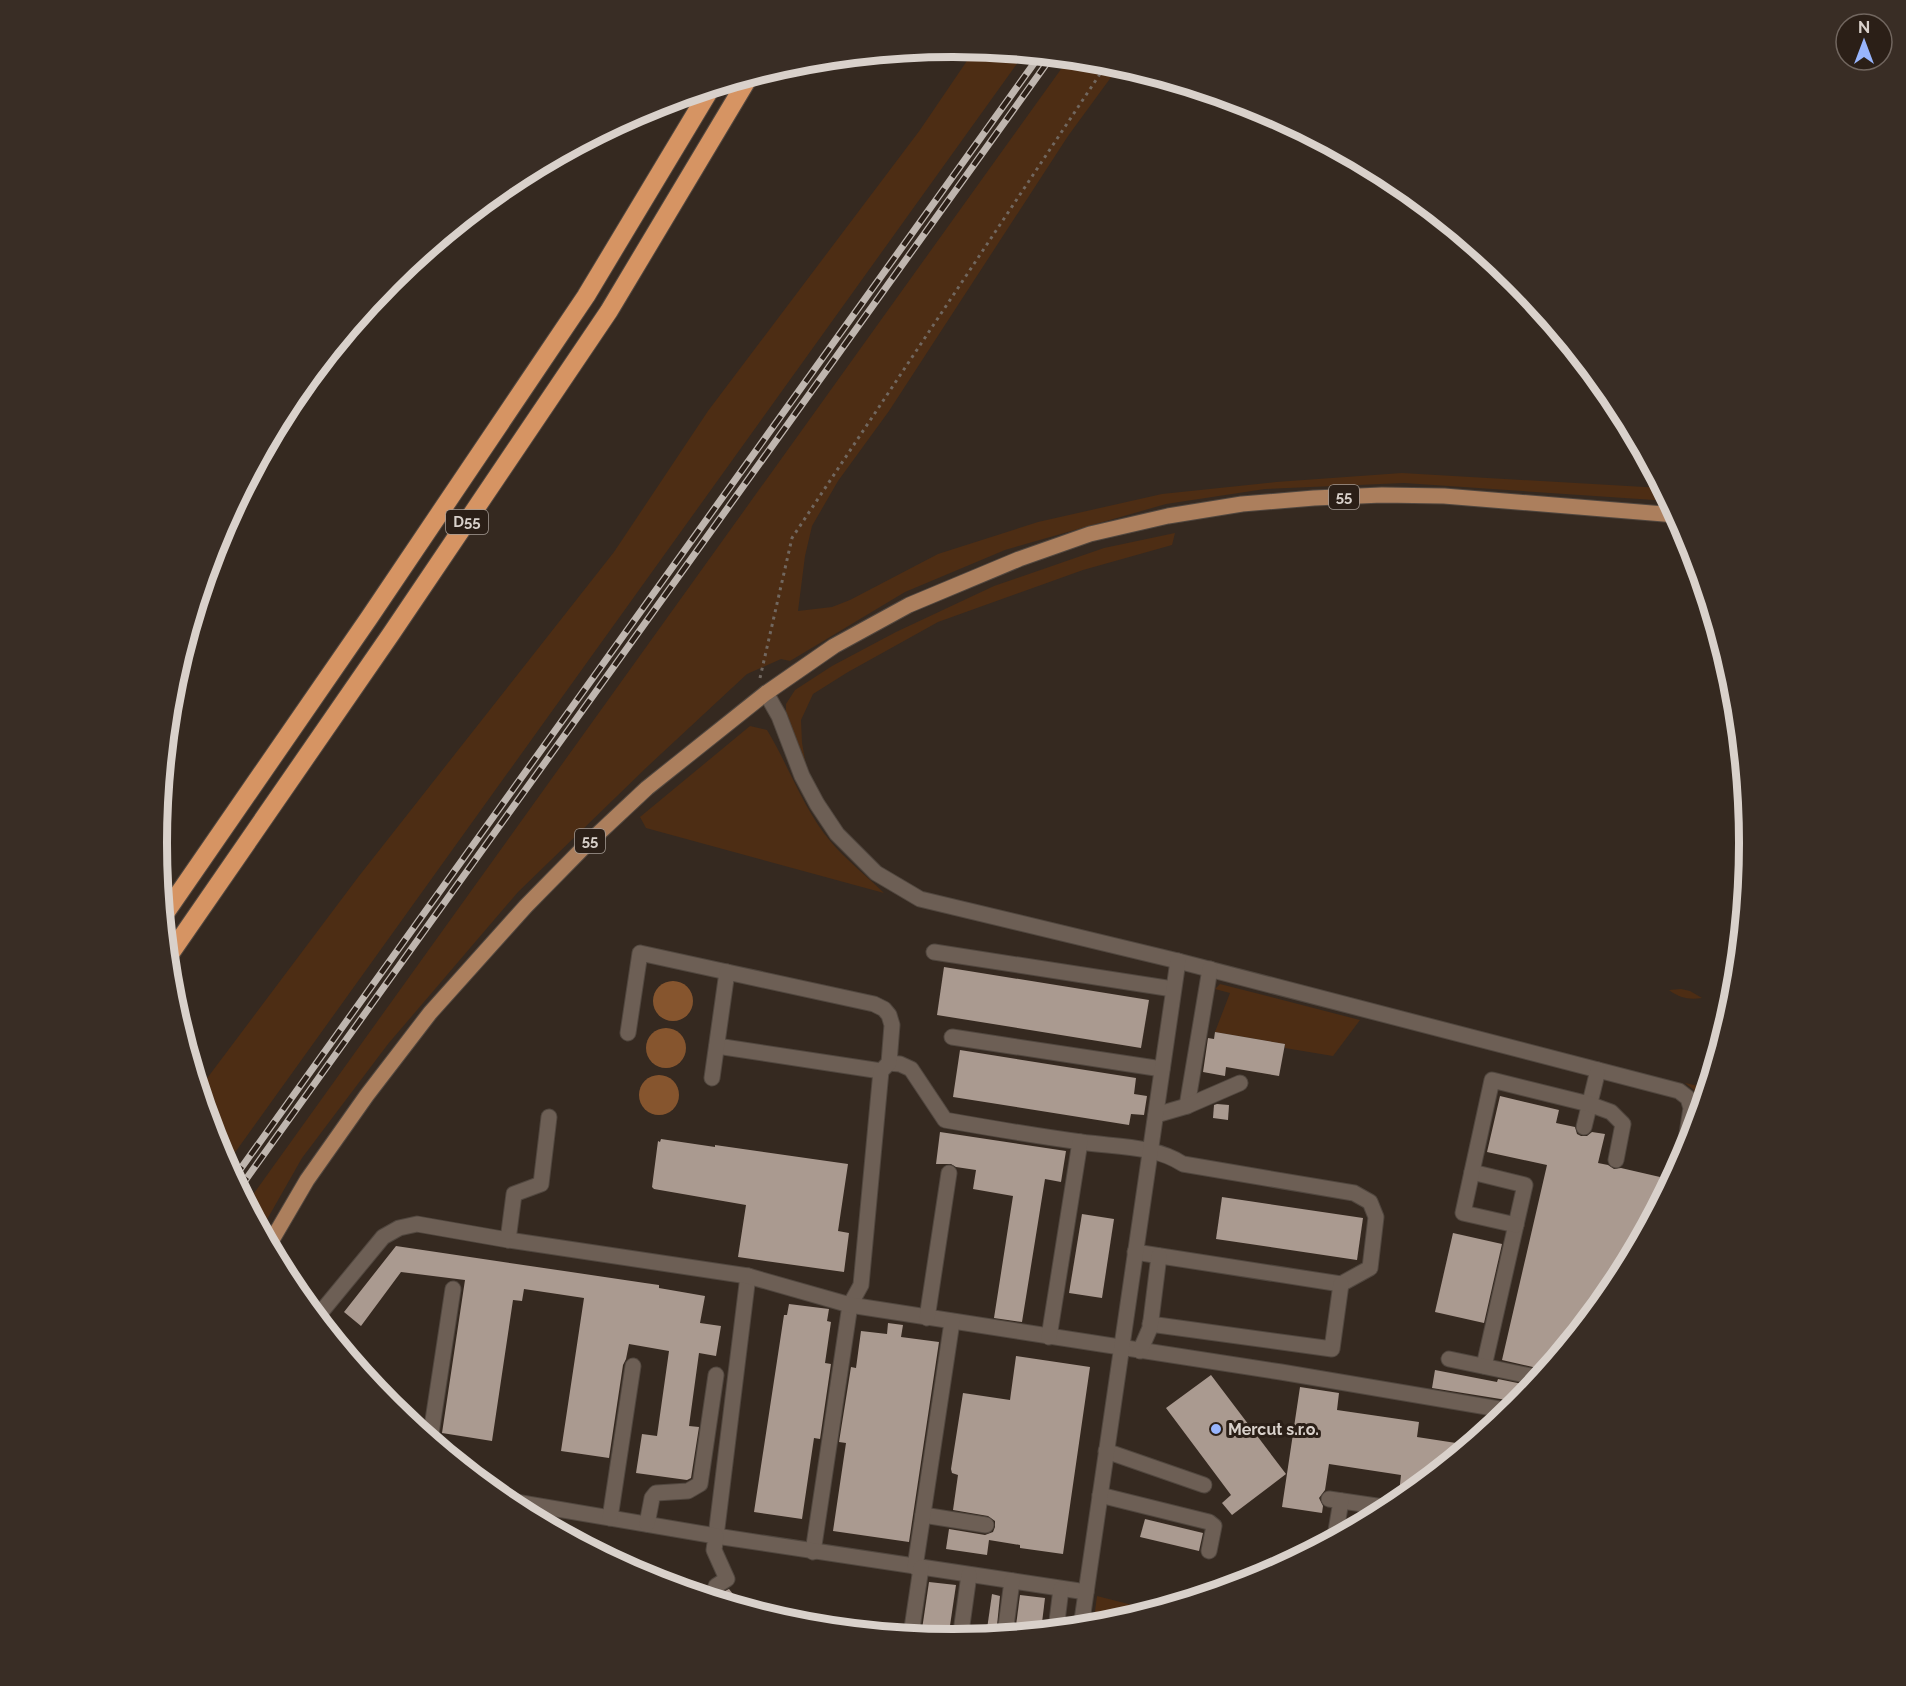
<svg xmlns="http://www.w3.org/2000/svg" width="1906" height="1686" font-family="Raleway,sans-serif">
	<style>
		.green { fill: #4d2d14 }
		.water { fill: #86552e }
		.building { fill: #aa9a90 }
		.lines { fill: none; stroke-linecap: round; stroke-linejoin: round }
		.minor-casing { stroke: #51473f; stroke-width: 17 }
		.major-casing { stroke: #51473f; stroke-width: 17 }
		.highway-casing { stroke: #51473f; stroke-width: 20 }
		.path { stroke: #71675f; stroke-width: 3; stroke-dasharray: 3 4.5; stroke-linecap: butt }
		.minor { stroke: #6d5f55; stroke-width: 15 }
		.major { stroke: #ac7f5d; stroke-width: 15 }
		.highway { stroke: #d69463; stroke-width: 18 }
		.rail-casing { stroke: #bfb6af; stroke-width: 7 }
		.rail { stroke: #2b1f17; stroke-width: 4.5; stroke-dasharray: 14; stroke-linecap: butt }
		.poi-dot { fill: #98b5fd; stroke: #2b1f17; stroke-width: 2 }
		.labels { text-anchor: middle; stroke-width: 6; stroke-linejoin: round; paint-order: stroke }
		.shield { fill: #2b1f17; stroke: #a59c95; stroke-width: 1.5 }
		.shield-label { font-size: 15px; font-weight: bold; fill: #d9d1cb }
		.poi-label { font-size: 16px; font-weight: bold; fill: #d9d1cb; stroke: #2b1f17; text-anchor: start }
		.rim { fill: none; stroke: #d9d1cb; stroke-width: 8 }
	</style>
	<rect width="100%" height="100%" fill="#352920"/>
	<g class="green">
		<path d="M975,49L1024,54L226,1165L217,1147L199,1089L359,876L614,552L708,411L920,130Z"/>
		<path d="M1069,58L1109,62L1120,65L1068,136L889,411L838,481L812,526L805,556L798,611L832,607L850,600L938,554L1038,522L1162,494L1276,482L1402,473L1662,488L1669,501L1404,483L1265,489L1166,504L1005,550L905,592L790,661L781,659L747,674L648,766L518,892L388,1044L302,1158L261,1230L247,1203Z"/>
		<path d="M1175,533L1172,545L1083,570L938,622L848,672L813,694L801,720L802,743L807,771L786,721V704L795,690L832,666L896,632L994,586L1104,548Z"/>
		<path d="M750,726L767,730C789,766 803,809 831,842C846,860 867,876 884,893L646,828L640,817Z"/>
		<path d="M1220,984L1360,1020L1333,1056L1285,1048V1044L1215,1032L1230,993L1215,989Z"/>
		<path d="M1681,989L1690,991L1702,998C1689,1000 1680,998 1669,990Z"/>
		<path d="M1685,1083L1707,1088L1702,1103L1694,1090Z"/>
		<path d="M1097,1596L1144,1608L1143,1614L1108,1624L1093,1626Z"/>
	</g>
	<g class="water">
		<circle cx="673" cy="1001" r="20"/>
		<circle cx="666" cy="1048" r="20"/>
		<circle cx="659" cy="1095" r="20"/>
	</g>
	<g class="building">
		<path d="M944,967L1149,1000L1141,1048L937,1015Z"/>
		<path d="M1215,1032L1285,1044L1279,1076L1226,1067L1225,1076L1203,1072L1208,1038L1214,1039Z"/>
		<path d="M960,1050L1136,1078L1134,1094L1147,1096L1144,1115L1131,1114L1129,1125L953,1097Z"/>
		<path d="M1500,1096L1559,1110L1556,1123L1575,1127L1577,1134L1581,1136H1587L1592,1132L1605,1134L1598,1163L1608,1165L1614,1169L1621,1168L1660,1177L1650,1221L1615,1286L1562,1351L1556,1349L1553,1361L1546,1370L1502,1360L1547,1165L1487,1152Z"/>
		<path d="M1217,1104L1229,1105L1228,1120L1213,1118L1214,1105Z"/>
		<path d="M940,1132L1066,1151L1061,1182L1045,1179L1022,1322L994,1318L1013,1196L973,1189L976,1170L956,1167L951,1164H936Z"/>
		<path d="M661,1139L715,1147V1145L848,1164L838,1231L849,1233L844,1272L738,1257L746,1205L654,1189L652,1187L658,1141L660,1142Z"/>
		<path d="M1222,1197L1363,1218L1357,1260L1216,1239Z"/>
		<path d="M1082,1214L1114,1219L1102,1298L1069,1293Z"/>
		<path d="M1453,1233L1502,1244L1484,1323L1435,1312Z"/>
		<path d="M396,1246L645,1283L659,1285V1288L705,1296L700,1323L721,1326L716,1356L699,1353L689,1426L699,1427L691,1478L687,1480L636,1473L642,1434L657,1436L669,1351L629,1344L626,1359L623,1365L609,1458L561,1451L584,1298L524,1289L522,1301L513,1300L492,1441L442,1433L465,1280L401,1272L361,1326L344,1312Z"/>
		<path d="M789,1304L829,1309L827,1321L831,1322L825,1363L831,1364L820,1439L814,1438L802,1519L754,1512L784,1315H787Z"/>
		<path d="M888,1323L903,1325L901,1337L939,1342L909,1542L833,1531L846,1443L839,1442L851,1367L856,1368L861,1331L887,1334Z"/>
		<path d="M1016,1356L1090,1367L1063,1554L1020,1548V1545L989,1540L987,1555L946,1549L949,1529L985,1535L993,1532L995,1527V1521L988,1516L953,1510L958,1475L952,1473L951,1469L963,1393L1010,1400Z"/>
		<path d="M1435,1370L1497,1382L1498,1379L1532,1386L1518,1404L1513,1401L1432,1388Z"/>
		<path d="M1211,1375L1286,1474L1232,1515L1222,1503L1231,1495L1166,1408Z"/>
		<path d="M1300,1387L1339,1393L1337,1410L1419,1422L1417,1437L1469,1445L1409,1494L1399,1493L1401,1475L1329,1464L1325,1490L1319,1498L1323,1506L1322,1513L1282,1507Z"/>
		<path d="M1145,1519L1203,1533L1199,1551L1140,1537Z"/>
		<path d="M929,1582L956,1585L948,1639L921,1636Z"/>
		<path d="M729,1589L744,1608L711,1598Z"/>
		<path d="M992,1594L1000,1596L996,1635L986,1636Z"/>
		<path d="M1020,1595L1045,1598L1041,1631L1015,1633Z"/>
	</g>
	<g class="lines">
		<defs>
			<g id="minor">
				<path d="M766,693L779,716L802,776L817,804L837,834L876,873L920,899L1178,961L1679,1091L1688,1098L1691,1108L1683,1159"/>
				<path d="M934,952L1173,989"/>
				<path d="M628,1033L640,953L727,972"/>
				<path d="M952,1037L1162,1069"/>
				<path d="M717,1046L881,1071"/>
				<path d="M889,1063L900,1064L911,1069L945,1120C990,1128 1036,1136 1081,1142C1115,1147 1154,1145 1183,1164L1354,1193L1370,1202L1376,1217L1370,1268L1341,1284L1135,1252"/>
				<path d="M712,1078L727,972L874,1004L884,1009L889,1015L892,1025L889,1063L881,1071L861,1285L850,1305L813,1552"/>
				<path d="M1187,1106L1210,969"/>
				<path d="M1156,1115L1187,1106L1240,1083"/>
				<path d="M1584,1127L1598,1070"/>
				<path d="M1472,1172L1525,1185L1484,1366"/>
				<path d="M1516,1225L1463,1213L1492,1080L1589,1104L1611,1112L1623,1124L1616,1160"/>
				<path d="M508,1240L514,1194L541,1184L549,1117"/>
				<path d="M748,1276L716,1536L1086,1592"/>
				<path d="M317,1317L383,1237L399,1228L417,1224L508,1240L748,1276L850,1305L1281,1372L1511,1411"/>
				<path d="M927,1318L949,1173"/>
				<path d="M1150,1324L1332,1349L1341,1284"/>
				<path d="M1049,1337L1080,1142"/>
				<path d="M1140,1351L1150,1328L1159,1256"/>
				<path d="M1449,1359L1540,1378"/>
				<path d="M430,1440L453,1289"/>
				<path d="M1106,1451L1204,1485"/>
				<path d="M1100,1495L1209,1522L1214,1526L1209,1551"/>
				<path d="M1329,1499L1390,1508"/>
				<path d="M504,1500L716,1536L714,1550L727,1579L716,1586"/>
				<path d="M923,1515L986,1525"/>
				<path d="M610,1518L633,1366"/>
				<path d="M647,1524L652,1498L656,1493L688,1491L700,1484L716,1375"/>
				<path d="M1335,1537L1341,1501"/>
				<path d="M915,1567L952,1322"/>
				<path d="M1081,1627L1178,961"/>
				<path d="M1056,1629L1061,1589"/>
				<path d="M1005,1634L1012,1581"/>
				<path d="M911,1635L921,1568"/>
				<path d="M960,1639L969,1575"/>
			</g>
			<path id="major" d="M269,1245L307,1180L367,1095L430,1013L526,906L585,846L647,788L766,693L834,646L909,605L1019,559L1090,534L1168,516L1242,504L1314,498L1382,495L1444,496L1676,515"/>
			<g id="highway">
				<path d="M164,915L369,618L586,296L711,88"/>
				<path d="M168,957L391,634L609,311L749,77"/>
			</g>
		</defs>
		<use href="#minor" class="minor-casing"/>
		<use href="#major" class="major-casing"/>
		<use href="#highway" class="highway-casing"/>
		<path class="path" d="M760,678L792,538L1108,62"/>
		<use href="#minor" class="minor"/>
		<use href="#major" class="major"/>
		<use href="#highway" class="highway"/>
		<defs>
			<g id="rail">
				<path d="M234,1178L1040,55"/>
				<path d="M239,1189L1052,56"/>
			</g>
		</defs>
		<use href="#rail" class="rail-casing"/>
		<use href="#rail" class="rail"/>
	</g>
	<circle class="poi-dot" cx="1216" cy="1429" r="6"/>
	<g class="labels">
		<g class="shield">
			<rect x="1329" y="485" width="30" height="24" rx="4.5"/>
			<rect x="446" y="510" width="42" height="24" rx="4.5"/>
			<rect x="575" y="829" width="30" height="24" rx="4.5"/>
		</g>
		<g class="shield-label">
			<text x="1344" y="502">55</text>
			<text x="467" y="527">D55</text>
			<text x="590" y="846">55</text>
		</g>
		<g class="poi-label">
			<text x="1228" y="1435">Mercut s.r.o.</text>
		</g>
	</g>
	<path d="M0 0H1906V1686H0ZM167 843a786 786 0 1 1 1572 0a786 786 0 1 1-1572 0Z" fill="#392d25" fill-rule="evenodd"/>
	<path class="rim" d="M167 843a786 786 0 1 1 1572 0a786 786 0 1 1-1572 0Z"/>
	<g transform="translate(1864 42)"><circle r="28" fill="#2b1f17" stroke="#71665f" stroke-width="1.5"/>
	<path d="M0-4.5L10 22L0 15L-10 22Z" fill="#98b5fd"/>
	<text y="-9" font-size="16" font-weight="bold" text-anchor="middle" fill="#d9d1cb">N</text>
	</g>
</svg>
